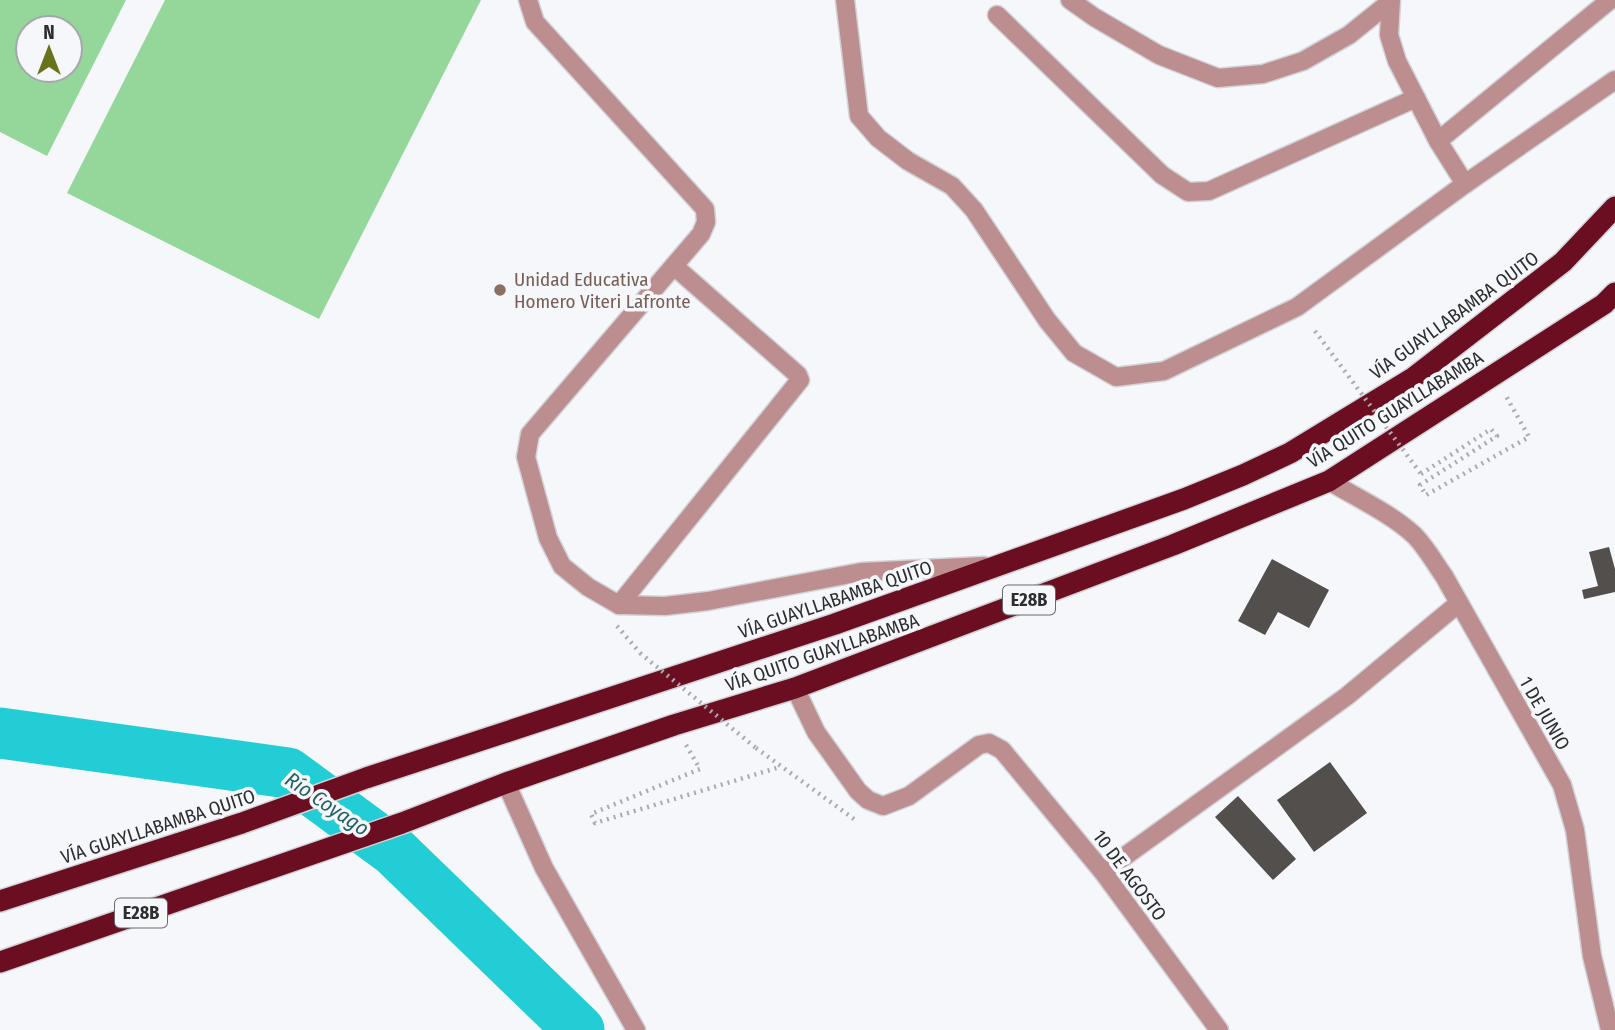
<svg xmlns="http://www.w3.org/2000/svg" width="1615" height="1030" font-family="'Fira Sans Condensed',sans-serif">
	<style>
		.green { fill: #95d79b; fill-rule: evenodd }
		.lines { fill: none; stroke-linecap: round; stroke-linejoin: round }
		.river { stroke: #23cdd6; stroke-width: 51 }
		.building { fill: #524f4c }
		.street-casing { stroke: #d1d3d6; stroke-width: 21 }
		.highway-casing { stroke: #d1d3d6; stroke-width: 24 }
		.path { stroke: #aaabae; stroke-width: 4.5; stroke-dasharray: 2 5; stroke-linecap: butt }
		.street { stroke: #bd8e90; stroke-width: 18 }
		.highway { stroke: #6c0e21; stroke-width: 21 }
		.path-bridge { stroke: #aaabae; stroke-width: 4.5; stroke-dasharray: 2 5; stroke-linecap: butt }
		.education-dot { fill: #8d6e63; stroke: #f5f7fb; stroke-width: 2.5 }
		.labels { text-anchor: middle; stroke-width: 7; stroke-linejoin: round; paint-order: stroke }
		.shield { fill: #f5f7fb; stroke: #696a6c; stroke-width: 2 }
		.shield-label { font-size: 18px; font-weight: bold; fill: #2d2e2f }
		.education-label { font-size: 19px; fill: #785e54; stroke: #f5f7fb; text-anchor: start }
		.street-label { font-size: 19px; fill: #2d2e2f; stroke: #f5f7fb }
		.water-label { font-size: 21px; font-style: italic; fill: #236164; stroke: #f5f7fb }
	</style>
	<rect width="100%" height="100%" fill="#f5f7fb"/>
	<g class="green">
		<path d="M0,0H126L47,156L0,132ZM70,28V70H28V28Z"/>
		<path d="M165,0H481L319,319L67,193Z"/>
	</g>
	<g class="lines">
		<path class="river" d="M0,733L288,773L394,851L579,1030"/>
	</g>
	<g class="building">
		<path d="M1609,547L1615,569V592L1584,599L1582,590L1598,586L1589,552Z"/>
		<path d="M1272,559L1329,590L1309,628L1278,612L1265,635L1238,621Z"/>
		<path d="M1330,762L1367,813L1314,852L1277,800Z"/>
		<path d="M1238,796L1296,859L1273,880L1215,817Z"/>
	</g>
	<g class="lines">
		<defs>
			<g id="street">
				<path d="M528,0L535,22L705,209L706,222L701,234L530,434L526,457L548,538L562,566L588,587L619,605L665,606L708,601L861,572L984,566"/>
				<path d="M845,0L859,116L878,138L908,161L952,186L974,210L1047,320L1074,353L1116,377L1164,371L1297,307L1465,184L1615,80"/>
				<path d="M1070,0L1094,17L1159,55L1218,78L1263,74L1303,61L1349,35L1390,2"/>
				<path d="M1391,0L1389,35L1397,61L1438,141L1465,184"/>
				<path d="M997,15L1162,175L1188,192L1209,191L1416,98"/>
				<path d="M1438,141L1610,0"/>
				<path d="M1329,481C1357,498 1390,513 1414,535C1426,547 1434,562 1444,576L1562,785L1575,830L1592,956L1610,1030"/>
				<path d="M619,605L800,380L798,375L674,266"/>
				<path d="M795,688L816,732L858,791L868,800L883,806L909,796L979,745L989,743L1002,750L1103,872L1219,1030"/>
				<path d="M506,783L544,868L636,1030"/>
				<path d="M1103,872L1347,696L1459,603"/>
			</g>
			<g id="highway">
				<path d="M0,901L242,823L366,778L835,624L1184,499L1243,475L1290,453L1413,378L1563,262L1615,207"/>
				<path d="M0,962L402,823L506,783L674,725L795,688L1173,545L1329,481L1604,304L1615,293"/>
			</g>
		</defs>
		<use href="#street" class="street-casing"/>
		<use href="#highway" class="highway-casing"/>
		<g class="path">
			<path d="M1421,474L1491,429L1497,436L1420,485L1426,495L1529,437L1506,396"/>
			<path d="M617,626L640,653"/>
			<path d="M686,745L700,769L591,814L595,823L780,767"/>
			<path d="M756,748L854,819"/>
		</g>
		<use href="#street" class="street"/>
		<use href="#highway" class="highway"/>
		<g class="path-bridge">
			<path d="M1315,331L1421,474"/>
			<path d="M640,653L756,748"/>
		</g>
	</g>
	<circle class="education-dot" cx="500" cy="290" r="7"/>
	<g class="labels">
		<g class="shield">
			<rect x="1003" y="585.5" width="52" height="29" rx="5"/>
			<rect x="115" y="898.5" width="52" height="29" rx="5"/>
		</g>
		<g class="shield-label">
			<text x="1029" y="606">E28B</text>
			<text x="141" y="919">E28B</text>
		</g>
		<g class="education-label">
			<text x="514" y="286">Unidad Educativa<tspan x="514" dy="22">Homero Viteri Lafronte</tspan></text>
		</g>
		<g class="street-label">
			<text transform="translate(1454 315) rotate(-36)" y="7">VÍA GUAYLLABAMBA QUITO</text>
			<text transform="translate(1395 409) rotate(-32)" y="7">VÍA QUITO GUAYLLABAMBA</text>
			<text transform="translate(835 599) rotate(-19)" y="7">VÍA GUAYLLABAMBA QUITO</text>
			<text transform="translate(822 652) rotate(-19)" y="7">VÍA QUITO GUAYLLABAMBA</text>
			<text transform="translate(1545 713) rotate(60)" y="7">1 DE JUNIO</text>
			<text transform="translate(158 826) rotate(-18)" y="7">VÍA GUAYLLABAMBA QUITO</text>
			<text transform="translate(1130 875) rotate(53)" y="7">10 DE AGOSTO</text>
		</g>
		<g class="water-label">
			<text transform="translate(327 804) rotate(34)" y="7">Río Coyago</text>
		</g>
	</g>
	<g transform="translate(49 49)"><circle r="33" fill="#f5f7fb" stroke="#a5a7a9" stroke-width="2"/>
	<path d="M0-5L12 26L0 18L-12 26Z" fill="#6a731c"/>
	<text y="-10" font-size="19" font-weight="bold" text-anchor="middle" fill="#2d2e2f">N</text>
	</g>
</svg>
